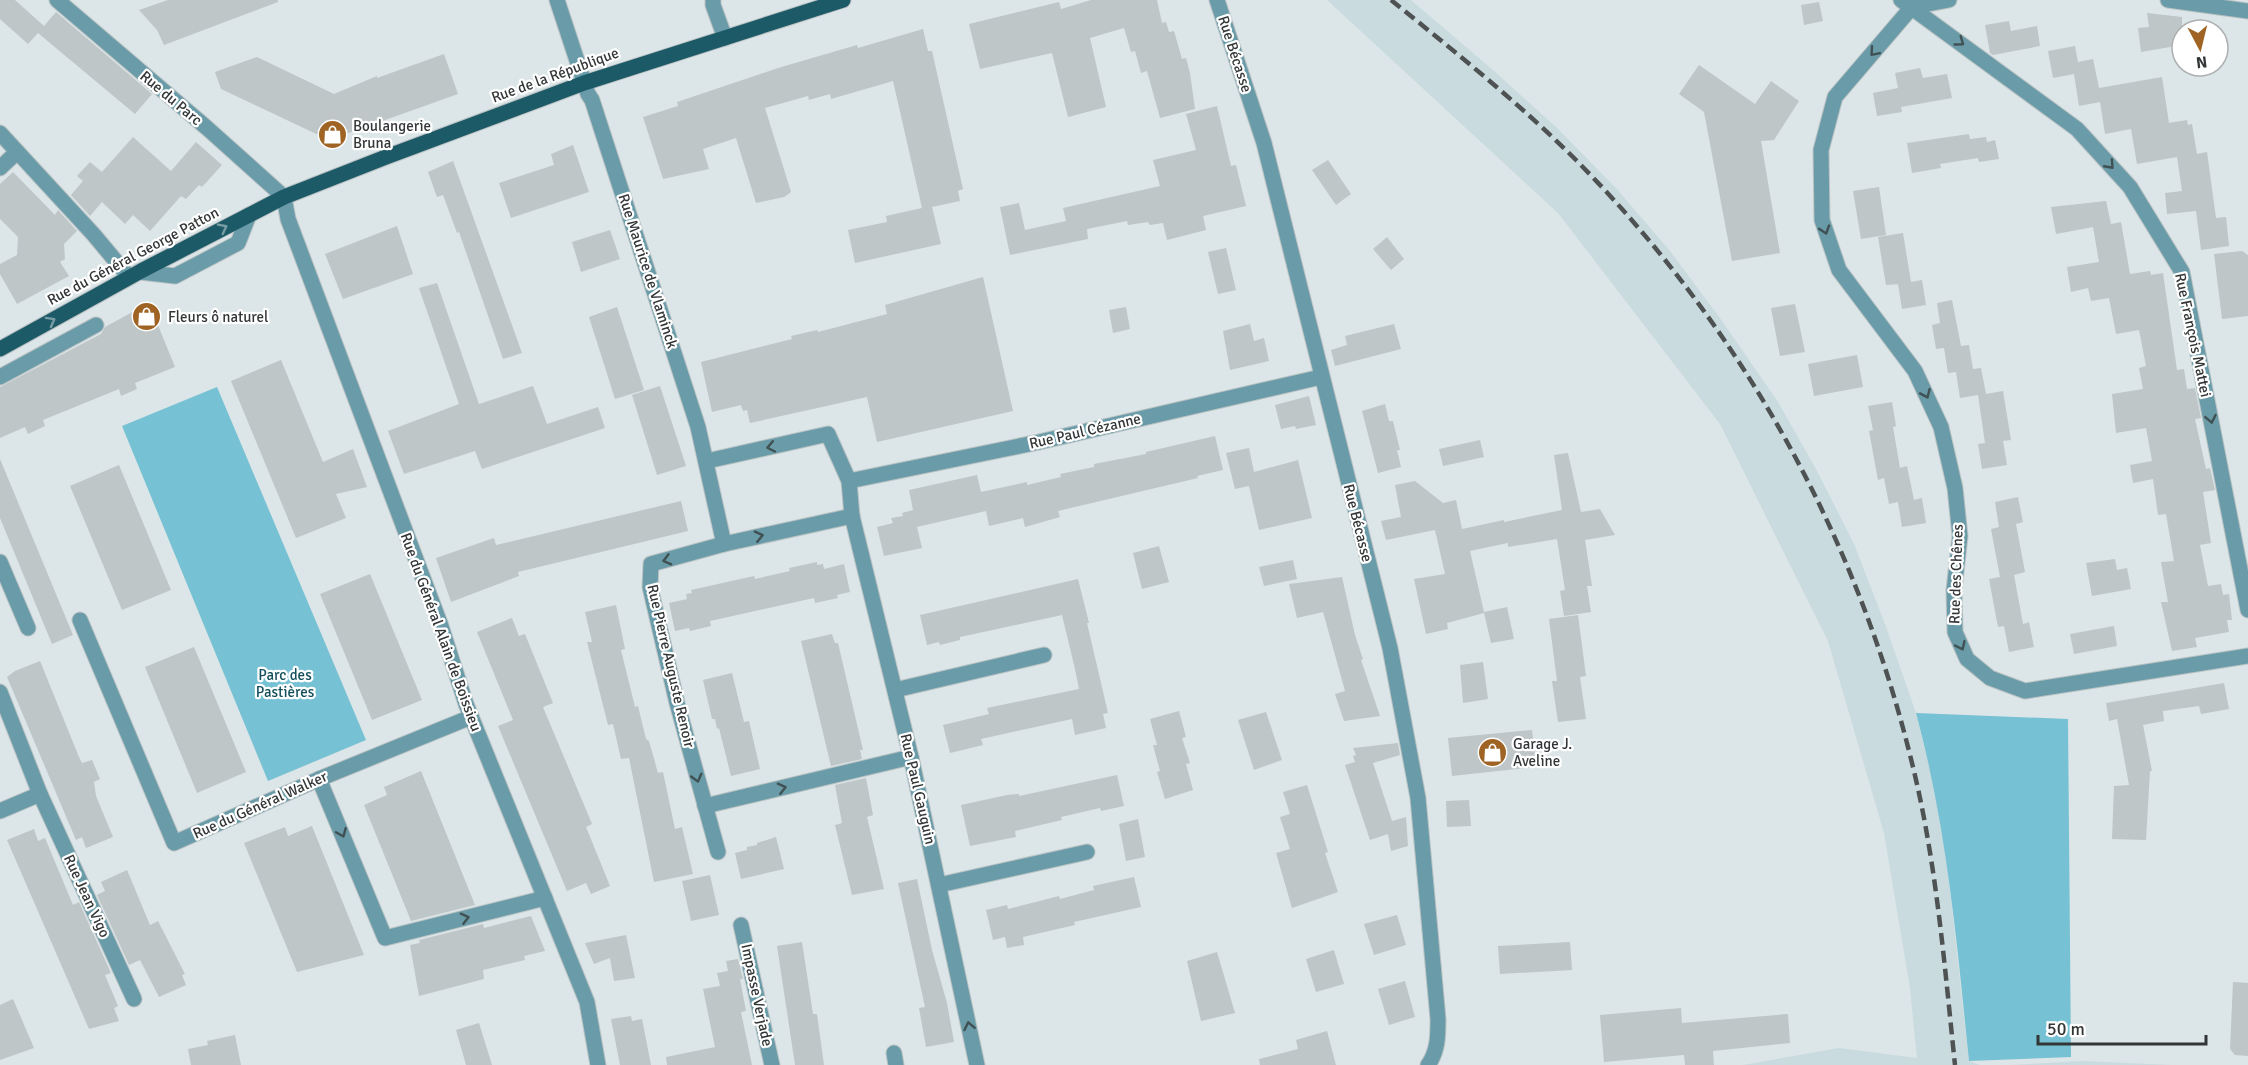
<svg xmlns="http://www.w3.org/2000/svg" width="2248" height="1065" font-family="Signika,sans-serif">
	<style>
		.built { fill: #c9dbdf }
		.green { fill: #76c1d3 }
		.building { fill: #bec6c8 }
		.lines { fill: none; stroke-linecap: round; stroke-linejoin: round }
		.minor-casing { stroke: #bac2c4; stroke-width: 17 }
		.major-casing { stroke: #bac2c4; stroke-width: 17 }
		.minor { stroke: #699ca8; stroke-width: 15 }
		.major { stroke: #1d5a67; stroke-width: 15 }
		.rail { stroke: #4e5253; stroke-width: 4.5; stroke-dasharray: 12 6; stroke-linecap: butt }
		.oneway { stroke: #405053 }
		.oneway2 { stroke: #779ca4 }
		.labels { text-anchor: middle; stroke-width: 4.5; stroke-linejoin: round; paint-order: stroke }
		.street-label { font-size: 15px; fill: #333637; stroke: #fff }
		.poi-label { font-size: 15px; fill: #333637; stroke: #fff; text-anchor: start }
		.park-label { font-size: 15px; fill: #13505c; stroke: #fff }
	</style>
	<rect width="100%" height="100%" fill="#dce5e7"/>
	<g class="built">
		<path d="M1327,0H1411L1493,70L1557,128L1616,188L1670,251L1720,318L1778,402L1816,469L1854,544L1885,624L1916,713L1935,789L1948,873L1969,1061L1980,1065H1743L1839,1048L1917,1058L1910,988L1884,833L1828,641L1720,424L1558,213Z"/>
		<path d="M2083,1061L2172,1065H2011Z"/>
	</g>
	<g class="green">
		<path d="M217,387L366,740L268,781L122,426Z"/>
		<path d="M1916,713L2068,719L2071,1057L1969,1061C1957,944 1947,827 1916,713Z"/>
	</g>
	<g class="building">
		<path d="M0,0H15L44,26L56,12L152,94L135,114L38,33L28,44L0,19Z"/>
		<path d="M168,0H278V2L164,45L157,30L139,10Z"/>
		<path d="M1091,0H1157L1162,23L1166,22L1169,32L1174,31L1182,59L1186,58L1190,73L1195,109L1160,118L1147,71L1141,73L1135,51L1131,52L1124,28L1090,38L1106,107L1068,117L1052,53L980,69L969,24L1059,2L1061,9Z"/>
		<path d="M1819,2L1823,21L1804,25L1801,5Z"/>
		<path d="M2147,13L2182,17V45L2141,52L2138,28L2149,27Z"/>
		<path d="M2009,21L2011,31L2037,26L2040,46L1993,55L1990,53L1985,25Z"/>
		<path d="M923,29L928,51H932L963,189L958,191L960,201L932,207L941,244L855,263L848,230L887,222L886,216L922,208L893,81L831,99L830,94L809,100L808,96L765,108L791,192L784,197L756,203L736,138L703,149L709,169L663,179L643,117L678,106L677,102L778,68L857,45L858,48Z"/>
		<path d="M2075,46L2078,62L2093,59L2099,88L2162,77L2169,123L2187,120L2188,125L2192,124L2197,154L2207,152L2216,218L2226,217L2229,246L2201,250L2196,211L2167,214L2165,193L2182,191L2177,157L2137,164L2131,129L2105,134L2100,102L2079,106L2074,74L2053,78L2048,51Z"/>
		<path d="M444,54L458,94L329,140L221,89L215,72L257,57L334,94L377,76V78Z"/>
		<path d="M1699,65L1755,104L1771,81L1799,101L1774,140L1761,141L1780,253L1732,261L1704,112L1679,94Z"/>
		<path d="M1920,68L1923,78L1947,74L1952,98L1901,107L1902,112L1877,116L1873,93L1898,88L1895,73Z"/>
		<path d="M1217,106L1231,166L1236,165L1246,206L1203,216L1206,230L1167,240L1163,223L1150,225L1148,222L1128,225L1127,221L1087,229L1088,239L1010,255L1000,207L1019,203L1025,230L1066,221L1063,208L1160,186L1153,160L1196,150L1186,114Z"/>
		<path d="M1969,134L1970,139L1986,137L1987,142L1995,140L1999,159L1979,162L1978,158L1940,164L1941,168L1912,173L1907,143Z"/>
		<path d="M133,137L171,171L196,142L222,165L202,187L199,185L186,199L181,196L150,231L133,215L125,224L102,202L90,216L71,195L83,181L77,176L90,162L102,172Z"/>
		<path d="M573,145L589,192L511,218L499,183L554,165L551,154Z"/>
		<path d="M1328,160L1351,194L1336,205L1312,170Z"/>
		<path d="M453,161L522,353L503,359L459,232L457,233L443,195L437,197L428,172Z"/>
		<path d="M13,172L55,215L58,210L77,231L64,244L65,259L60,262L69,276L17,304L0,274V264L17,255L18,237L0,219V184Z"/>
		<path d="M1879,187L1886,235L1861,239L1853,191Z"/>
		<path d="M2106,201L2111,224L2121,222L2130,274L2150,271L2151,275L2163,273L2177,370L2184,369L2187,389L2195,388L2201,418L2195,419L2206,469L2210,468L2215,490L2203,492L2211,543L2200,545L2208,586L2221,584L2223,595L2229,594L2232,620H2227L2229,632L2195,638L2197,647L2172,651L2161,602H2168L2161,562L2174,561L2166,514L2158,515L2153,479L2133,483L2130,465L2152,461L2146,428L2116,433L2112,394L2143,389L2139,368L2146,366L2139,330L2116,334L2109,298L2091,301L2088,288L2071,292L2067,267L2099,262L2093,227L2056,234L2051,207Z"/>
		<path d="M397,226L413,274L343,299L325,254Z"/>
		<path d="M610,230L620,259L581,272L572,242Z"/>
		<path d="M1903,233L1911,282L1922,280L1926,305L1902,309L1898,284H1901L1886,285L1878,237Z"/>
		<path d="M1387,237L1404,259L1391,270L1373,249Z"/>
		<path d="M1226,248L1236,290L1218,294L1208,252Z"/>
		<path d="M2242,251L2248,255V316L2222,319L2214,254Z"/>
		<path d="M983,277L1013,411L877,442L867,397L750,423L747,410L743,411L741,405L712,412L701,362L792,339L791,336L817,330L818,332L887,314L885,305Z"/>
		<path d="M437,283L479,404L533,386L547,424L598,407L605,428L482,469L475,451L404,474L388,431L459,404L419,288Z"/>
		<path d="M1952,300L1961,346L1969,345L1973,369L1981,368L1986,394L2003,391L2011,440L2003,441L2007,465L1982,469L1978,444L1985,443L1978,395L1960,398L1956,372L1948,373L1944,348L1936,349L1932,325L1940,323L1937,303Z"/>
		<path d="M149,303L175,367L135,383L137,389L121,396L119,389L43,420L45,426L28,434L25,427L0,438V387L101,334L105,327Z"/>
		<path d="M1795,304L1805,352L1780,356L1771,308Z"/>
		<path d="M617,307L644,390L615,399L589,317Z"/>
		<path d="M1126,307L1130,329L1113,333L1109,310Z"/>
		<path d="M1250,324L1254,341L1264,338L1269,361L1230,370L1223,331Z"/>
		<path d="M1394,324L1401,349L1335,366L1331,350L1347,345L1345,336Z"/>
		<path d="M1857,355L1863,387L1814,396L1808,364Z"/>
		<path d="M281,360L323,462L353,449L367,487L336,494L346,518L296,538L231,381Z"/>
		<path d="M660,386L686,466L657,475L632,395Z"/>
		<path d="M1309,396L1316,425L1296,429L1295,426L1281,429L1275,405Z"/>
		<path d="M1892,402L1896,426L1893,427L1900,468L1907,466L1914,500L1922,498L1926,523L1902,527L1898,502L1889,504L1884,478L1878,480L1869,431L1873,430L1868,406Z"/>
		<path d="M1385,404L1389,421H1393L1400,450H1397L1401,467L1378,473L1362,411Z"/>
		<path d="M1215,436L1223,470L1197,476L1198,478L1058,511L1060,517L1025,527L1023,518L989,526L986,511L917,527L922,548L884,556L877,527L893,523L891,518L903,516L902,513L913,510L909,490L977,475L981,492L1027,482V485L1061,477L1060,474L1094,467V464L1146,454V452Z"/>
		<path d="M1480,440L1484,457L1443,466L1439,449Z"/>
		<path d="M1249,448L1254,472L1298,460L1312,518L1259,530L1249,486L1235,489L1226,453Z"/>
		<path d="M1568,453L1581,512L1600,509L1615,535L1585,540L1592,586H1587L1591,612L1564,616L1560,591L1565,590L1557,539L1508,547V543L1470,551L1484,612L1507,607L1514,639L1491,643L1484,613L1447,623L1448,629L1426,634L1414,579L1445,574L1435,530L1386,540L1381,521L1401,517L1395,485L1415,481L1443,503L1456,500L1462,529L1504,520V522L1562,510L1554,455Z"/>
		<path d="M0,459L73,635L52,644L0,518Z"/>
		<path d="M119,465L171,590L122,610L70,486Z"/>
		<path d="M2018,497L2023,522L2016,524L2025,572L2014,575L2023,624L2029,622L2034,647L2009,652L2004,626L1998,627L1989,579L2000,577L1991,529L1999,527L1995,502Z"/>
		<path d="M681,501L688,531L518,572L519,576L451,602L436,558L494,538L496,545Z"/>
		<path d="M1159,546L1169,582L1142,589L1133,553Z"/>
		<path d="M2115,559L2117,570L2127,568L2131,589L2092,596L2086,563Z"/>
		<path d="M1293,560L1297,579L1264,586L1259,567Z"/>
		<path d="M817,562V565L823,564L824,569L844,564L850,592L837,595L838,598L815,603L814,598L710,621L711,626L690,631L689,628L675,631L669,603L687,599L686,594L692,593L691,590L754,576L755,579L772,575L790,571L789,568Z"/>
		<path d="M370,574L422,700L372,720L320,594Z"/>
		<path d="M1342,577L1355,635L1363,659L1361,660L1380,716L1344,721L1335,694L1345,691L1323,612L1297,618L1289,584Z"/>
		<path d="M1078,579L1089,623H1087L1108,713L1103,714L1106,728L1075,735L1072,719L981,739L983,745L950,753L943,725L989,714L987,708L1079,689L1075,669L1062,615L960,637V640L940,645L939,642L927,645L920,615Z"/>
		<path d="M616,605L625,649L621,650L635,707L638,706L646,739L649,741L658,773L663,772L675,829L682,827L693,874L654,882L629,758L621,759L613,724L608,725L587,642H592L585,612Z"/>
		<path d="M1578,615L1586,676L1580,677L1586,719L1558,722L1552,681H1557L1549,619Z"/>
		<path d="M512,618L519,636L525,634L553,703L543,707L592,824L586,827L610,886L591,894L586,883L567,891L498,726L513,720L477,632Z"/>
		<path d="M2114,626L2117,646L2074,654L2070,634Z"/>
		<path d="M832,634L835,643H838L863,750H860L862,759L831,766L801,641Z"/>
		<path d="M194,647L246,772L197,793L145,667Z"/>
		<path d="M40,661L79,757L82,763L92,760L100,779L94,782L96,796L113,837L86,848L82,837L76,840L7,677L15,671Z"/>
		<path d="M1483,662L1488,699L1463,703L1460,665Z"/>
		<path d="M732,673L744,722L749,721L760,769L731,776L719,728L717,729L715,719H712L703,680Z"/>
		<path d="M2224,683L2229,709L2201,714L2199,706L2163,711L2164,721L2143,725L2152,771H2150L2146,840L2112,839L2114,786L2129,785L2117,719L2109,721L2106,703Z"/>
		<path d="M1179,711L1186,737L1182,738L1190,763L1186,764L1193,790L1165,799L1157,772L1160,771L1153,745H1157L1150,719Z"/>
		<path d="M1266,712L1282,760L1254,770L1238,720Z"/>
		<path d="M1532,730L1536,767L1452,776L1448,738Z"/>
		<path d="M1398,743L1400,755L1373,763L1392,821L1406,817L1408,846L1391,851L1388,834L1370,840L1345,765L1355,762L1353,756L1356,755L1353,748Z"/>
		<path d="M421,771L475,905L411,921L364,805L387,795L384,787Z"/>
		<path d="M1117,775L1124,806L1101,811L1100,808L1061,817L1062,820L1015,831L1016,837L970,846L961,805L1007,795L1019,794V796Z"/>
		<path d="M866,778L873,815L867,817L884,889L852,895L835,825L842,823L835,785Z"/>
		<path d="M1307,785L1328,852L1325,853L1338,892L1292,908L1276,853L1290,849L1280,817L1290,814L1283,792Z"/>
		<path d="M1469,800L1471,826L1447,827L1446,801Z"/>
		<path d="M1138,819L1145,857L1126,861L1119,824Z"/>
		<path d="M312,826L364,955L297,972L244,843L285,827L288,836Z"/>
		<path d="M34,829L38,841L45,838L73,905L79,902L111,973L105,975L118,1006L114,1008L119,1021L89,1029L7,840Z"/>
		<path d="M776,837L784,869L741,879L735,853L747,850V847L757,845V843Z"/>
		<path d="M127,870L150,925L158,921L185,974L182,975L186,985L159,997L140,960L129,965L97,895L105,891L101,882Z"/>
		<path d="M710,875L719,915L691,921L682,881Z"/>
		<path d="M1134,877L1141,907L1074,922L1075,925L1023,937L1024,945L1007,948L1005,937L993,940L986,910L1007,905L1008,909L1059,896L1060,899L1094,890L1093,886Z"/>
		<path d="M917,879L932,950L947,1003L954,1042L926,1047L919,1008L925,1007L898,883Z"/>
		<path d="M1397,915L1406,945L1374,955L1364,924Z"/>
		<path d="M531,916L545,951L524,956L525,960L483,970L484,979L419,996L410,945L420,943L419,940L483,924L484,928Z"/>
		<path d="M626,935L635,978L614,981L610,958L594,964L585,943Z"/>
		<path d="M802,942L813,1014H817L824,1065H795L777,946Z"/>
		<path d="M1570,942L1572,970L1500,974L1498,946Z"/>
		<path d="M1334,950L1344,984L1316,992L1306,959Z"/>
		<path d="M1217,952L1235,1013L1201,1021L1187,961Z"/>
		<path d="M738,959L743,979H740L746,1011L741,1012L752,1065H667L666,1057L715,1047L703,989L720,986L717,973L728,971L726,961Z"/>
		<path d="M1405,981L1415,1017L1389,1025L1378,989Z"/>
		<path d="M2233,982L2248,983V1056L2235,1055L2230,1049Z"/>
		<path d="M13,999L34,1048L0,1060V1005Z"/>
		<path d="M1681,1008L1682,1023L1788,1014L1790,1043L1713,1051L1714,1065H1685L1684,1055L1604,1062L1600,1015Z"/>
		<path d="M631,1016L632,1021L642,1019L651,1065H620L611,1019Z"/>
		<path d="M479,1023L492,1065H466L456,1030Z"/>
		<path d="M1327,1031L1336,1065H1260L1259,1059L1298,1049L1296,1040Z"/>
		<path d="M235,1035L241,1065H191L188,1049L208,1045L207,1041Z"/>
	</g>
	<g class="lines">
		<defs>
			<g id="minor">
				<path d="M57,0L207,128L284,197L288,219L441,626L466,704L587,1002L598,1065"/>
				<path d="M557,0L588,94L592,100L698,427L724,544L852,516"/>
				<path d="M713,0V5L725,38"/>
				<path d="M1217,0L1264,143L1390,648L1418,798L1438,1019C1438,1036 1438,1051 1428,1065"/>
				<path d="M1901,0L2077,129L2130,187L2182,272L2248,610"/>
				<path d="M2168,0L2248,11"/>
				<path d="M1912,7L1835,97L1821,150L1822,220L1839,270L1915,371L1941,427L1955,488L1960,536L1954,590L1955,632L1967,659L1990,678L2025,691L2248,656"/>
				<path d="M1912,7L1949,0"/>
				<path d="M0,133L94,235L129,277"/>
				<path d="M0,168L17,152"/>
				<path d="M140,272L175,276L238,243L249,215"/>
				<path d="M0,377L96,325"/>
				<path d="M707,461L828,434L849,481L852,516L911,757L977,1065"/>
				<path d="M849,481L1039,442L1321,377"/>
				<path d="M0,562L28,628"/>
				<path d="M80,620L174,843L319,779L471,717"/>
				<path d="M895,690L1044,655"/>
				<path d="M0,692L40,794L0,811"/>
				<path d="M319,779L385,938L545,898"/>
				<path d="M40,794L134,999"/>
				<path d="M705,806L911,757"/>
				<path d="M718,852L677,703L650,587L651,564L724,544"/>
				<path d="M939,885L1087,852"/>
				<path d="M741,925L772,1065"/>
				<path d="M894,1053L896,1065"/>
			</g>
			<path id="major" d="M0,349L141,271L284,197L386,157L584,83L843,0"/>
		</defs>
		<use href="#minor" class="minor-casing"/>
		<use href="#major" class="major-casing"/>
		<use href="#minor" class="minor"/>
		<use href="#major" class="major"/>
		<path class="rail" d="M1391,0C1454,51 1519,103 1576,160C1739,325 1854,530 1910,755C1936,856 1944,961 1955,1065"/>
	</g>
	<defs><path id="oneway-chevron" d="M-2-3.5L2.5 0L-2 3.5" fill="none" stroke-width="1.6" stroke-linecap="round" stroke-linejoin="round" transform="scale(1.5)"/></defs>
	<g class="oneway">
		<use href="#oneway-chevron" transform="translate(1960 42) rotate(36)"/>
		<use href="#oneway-chevron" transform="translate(1874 52) rotate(131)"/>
		<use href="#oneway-chevron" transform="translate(2110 165) rotate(48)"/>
		<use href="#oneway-chevron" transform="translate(1825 230) rotate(72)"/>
		<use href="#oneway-chevron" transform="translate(1926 394) rotate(66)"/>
		<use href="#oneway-chevron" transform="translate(2211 419) rotate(79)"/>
		<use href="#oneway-chevron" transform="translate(771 447) rotate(168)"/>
		<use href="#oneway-chevron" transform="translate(759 536) rotate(-13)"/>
		<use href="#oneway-chevron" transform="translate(667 560) rotate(165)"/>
		<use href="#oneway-chevron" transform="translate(1961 646) rotate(65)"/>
		<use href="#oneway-chevron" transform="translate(697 778) rotate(75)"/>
		<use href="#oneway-chevron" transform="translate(782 788) rotate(-14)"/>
		<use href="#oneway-chevron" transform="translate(342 833) rotate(67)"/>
		<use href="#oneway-chevron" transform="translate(465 918) rotate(-14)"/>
		<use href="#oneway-chevron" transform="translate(969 1026) rotate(-101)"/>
	</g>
	<g class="oneway2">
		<use href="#oneway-chevron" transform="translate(223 228) rotate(-27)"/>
		<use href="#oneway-chevron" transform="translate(51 321) rotate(-29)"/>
	</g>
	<defs>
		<symbol id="shop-disc" viewBox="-11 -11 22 22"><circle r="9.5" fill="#9f6424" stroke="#fff"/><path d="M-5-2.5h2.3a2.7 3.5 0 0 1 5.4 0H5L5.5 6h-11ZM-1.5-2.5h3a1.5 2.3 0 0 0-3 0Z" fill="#fff"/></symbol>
	</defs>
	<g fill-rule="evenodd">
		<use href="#shop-disc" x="316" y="118" width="33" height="33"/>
		<use href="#shop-disc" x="130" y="300" width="33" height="33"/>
		<use href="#shop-disc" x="1476" y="736" width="33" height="33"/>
	</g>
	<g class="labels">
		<g class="street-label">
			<text transform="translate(1235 54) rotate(72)" y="5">Rue Bécasse</text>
			<text transform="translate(555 75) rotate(-20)" y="5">Rue de la République</text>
			<text transform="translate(171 98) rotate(40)" y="5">Rue du Parc</text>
			<text transform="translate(133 256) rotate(-28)" y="5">Rue du Général George Patton</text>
			<text transform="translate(648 271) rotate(72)" y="5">Rue Maurice de Vlaminck</text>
			<text transform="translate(2193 335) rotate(78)" y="5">Rue François Mattei</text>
			<text transform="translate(1085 431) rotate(-13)" y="5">Rue Paul Cézanne</text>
			<text transform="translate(1358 523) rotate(76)" y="5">Rue Bécasse</text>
			<text transform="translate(1956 574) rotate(-88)" y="5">Rue des Chênes</text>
			<text transform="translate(441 632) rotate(70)" y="5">Rue du Général Alain de Boissieu</text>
			<text transform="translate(671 666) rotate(77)" y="5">Rue Pierre Auguste Renoir</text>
			<text transform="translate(918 789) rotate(77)" y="5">Rue Paul Gauguin</text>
			<text transform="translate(260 805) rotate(-24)" y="5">Rue du Général Walker</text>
			<text transform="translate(87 896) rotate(65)" y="5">Rue Jean Vigo</text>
			<text transform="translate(757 995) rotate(78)" y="5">Impasse Verjade</text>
		</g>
		<g class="poi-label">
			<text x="353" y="131">Boulangerie<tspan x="353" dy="17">Bruna</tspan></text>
			<text x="168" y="322">Fleurs ô naturel</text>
			<text x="1513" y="749">Garage J.<tspan x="1513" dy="17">Aveline</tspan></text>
		</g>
		<g class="park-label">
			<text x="285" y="680">Parc des<tspan x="285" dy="17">Pastières</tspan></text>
		</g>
	</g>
	<g transform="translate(2200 48) rotate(173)"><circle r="28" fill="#ffffff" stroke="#adafaf" stroke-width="1.5"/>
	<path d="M0-4.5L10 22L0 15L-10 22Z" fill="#9f6424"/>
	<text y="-9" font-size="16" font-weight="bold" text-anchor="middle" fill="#333637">N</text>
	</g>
	<path d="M2038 1035v9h168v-9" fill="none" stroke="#333637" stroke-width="3"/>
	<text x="2047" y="1035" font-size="18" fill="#333637" stroke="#ffffff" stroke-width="4.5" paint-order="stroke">50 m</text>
</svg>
